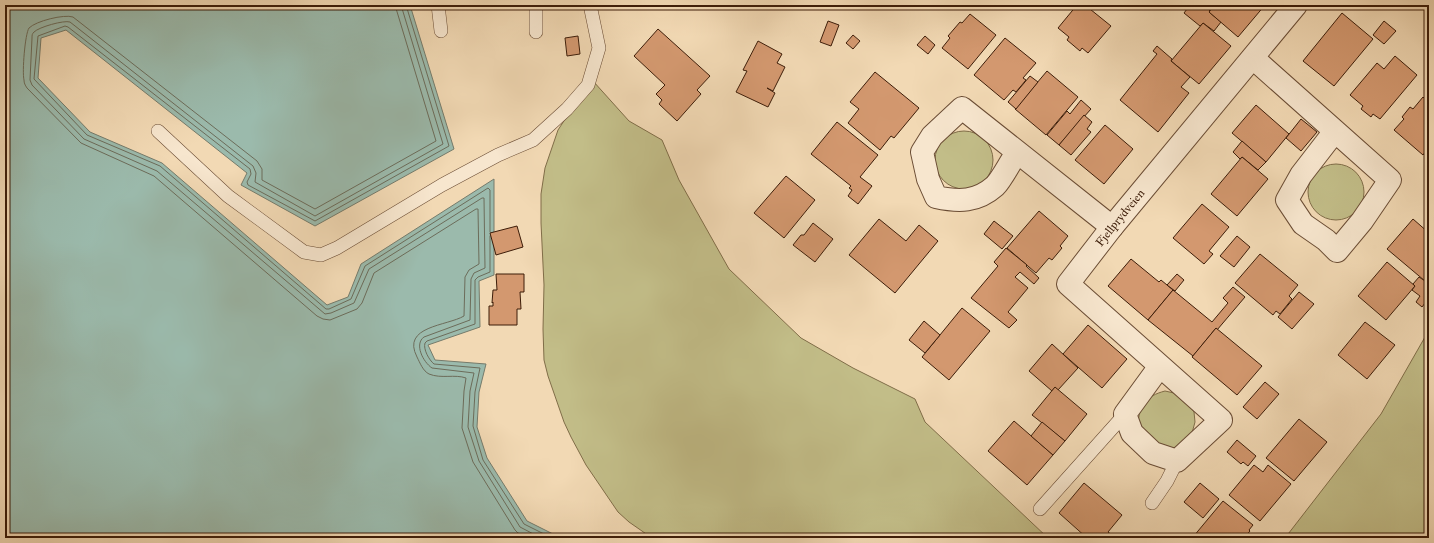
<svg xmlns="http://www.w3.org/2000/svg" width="1434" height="543" font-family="'IM FELL Great Primer',serif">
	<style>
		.green { fill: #c2bd88; stroke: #806d48 }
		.water { fill: #9bbaac; stroke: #757b6b }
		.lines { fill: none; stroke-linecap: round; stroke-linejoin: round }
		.shore { stroke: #6c6c5a; stroke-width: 1 }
		.building { fill: #d3986f; stroke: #3d1d09 }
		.service-casing { stroke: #6a4c34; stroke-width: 14 }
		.minor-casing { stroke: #6a4c34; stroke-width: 24 }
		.service { stroke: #f7e6ce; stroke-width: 13 }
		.minor { stroke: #f7e6ce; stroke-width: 22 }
		.labels { text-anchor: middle; stroke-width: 3; stroke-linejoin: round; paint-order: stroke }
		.street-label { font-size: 12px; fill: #3d1d09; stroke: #f7e6ce }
	</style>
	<rect width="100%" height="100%" fill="#f2d9b4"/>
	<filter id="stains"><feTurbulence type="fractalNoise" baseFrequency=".005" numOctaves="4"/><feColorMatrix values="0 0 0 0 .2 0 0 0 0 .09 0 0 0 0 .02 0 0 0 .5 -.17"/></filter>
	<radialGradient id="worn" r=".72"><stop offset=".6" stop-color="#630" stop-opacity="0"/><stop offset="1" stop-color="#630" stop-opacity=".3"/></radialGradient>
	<g class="green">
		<path d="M593,81L629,121L662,140L679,180L729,269L801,338L853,368L915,399L925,422L1048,538H652L629,522L618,512L586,465L571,437L564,422L548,376L544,360L543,329L544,285L541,223V194L545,168L558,130L577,101Z"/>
		<circle cx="964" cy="160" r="29"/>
		<circle cx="1336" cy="192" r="28"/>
		<path d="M1429,330V538H1285L1381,414Z"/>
		<path d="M1165,391L1174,393L1189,403L1194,412L1195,422L1192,433L1177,447L1166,449L1156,447L1138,425C1139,405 1146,396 1165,391Z"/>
	</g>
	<path class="water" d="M5,5H410L454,149L315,226L241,185L247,173L66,30L41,38L38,78L90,132L162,163L327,305L348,297L361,264L494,179V275L479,281L480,327L428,345L435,360L486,364L479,392L477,427L487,458L527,521L561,538H5Z"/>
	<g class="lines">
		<g class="shore">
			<path d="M395,5L436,141L315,209L262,180V169L257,161L73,17C64,14 36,21 29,28C25,34 22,72 24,80C24,83 25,85 27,88L81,143L154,176L317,316L323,319L330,320L357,309L362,303L374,273L476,209H478L479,264L469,270L465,277L464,316C447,326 401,326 417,357C420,363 423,371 429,374C441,379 455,374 466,378L464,391L462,428L473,462L515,530L518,533L528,538"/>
			<path d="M401,5L443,144L315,216L255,182L256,173L253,166L70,22C64,20 39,27 34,32C32,34 32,35 32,38L30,80L32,85L84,139L157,171L325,314L331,313L354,303L369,269L482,198H484L485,268L474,273L471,279L470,320L424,337C414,344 423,362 432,368L474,373L470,391L468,427L479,461L520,527L541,538"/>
			<path d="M406,5L449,146L315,221L248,185L247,182L251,174L250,169L68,27L65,26L38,36L34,79L87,135L160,166L326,309H329L351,299L365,266L488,188L490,190V232"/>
			<path d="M490,236V272L478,277L475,280V324L427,341L425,343C423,349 429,360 434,364L480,368L475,392L473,426L483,460L524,524L552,538"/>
		</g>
	</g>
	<g class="building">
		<path d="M1077,5H1085L1111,26L1088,53L1082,48L1080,51L1067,40L1069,37L1058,28Z"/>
		<path d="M1190,5H1204L1210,11L1209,12L1221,22L1214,31L1203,23L1200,26L1184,13Z"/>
		<path d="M1215,5H1265L1238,37L1209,12Z"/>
		<path d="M1342,13L1373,39L1334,86L1303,61Z"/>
		<path d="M970,14L996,35L968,69L942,48L950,38L948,36L960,22L962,23Z"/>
		<path d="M828,21L839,25L831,46L820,42Z"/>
		<path d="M1384,21L1396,31L1384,44L1373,35Z"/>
		<path d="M1203,23L1231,46L1199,84L1171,61Z"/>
		<path d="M658,29L710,76L697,90L701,94L677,121L659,104L662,100L656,94L665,85L634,56Z"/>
		<path d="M853,35L860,41L853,49L846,43Z"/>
		<path d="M578,36L580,54L567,56L565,38Z"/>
		<path d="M925,36L935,45L928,54L917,45Z"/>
		<path d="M1005,38L1036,63L1023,78L1026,80L1016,92L1013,90L1004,100L974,75Z"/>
		<path d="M758,41L782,54L777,63L785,67L773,91L767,88L775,93L768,107L736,92L747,71L743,70Z"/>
		<path d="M1157,46L1172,59L1171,61L1190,77L1181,87L1189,93L1158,132L1120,100L1157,54L1153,51Z"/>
		<path d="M1395,56L1417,75L1380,119L1373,114L1371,117L1361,109L1363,106L1350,95L1377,63L1384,69Z"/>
		<path d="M1047,71L1078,97L1046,135L1015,109Z"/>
		<path d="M875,72L919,108L894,138L891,136L880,150L848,123L859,109L850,102Z"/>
		<path d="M1030,76L1038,82L1016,109L1008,102Z"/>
		<path d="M1423,97L1429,103V147L1423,155L1394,130L1404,119L1402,117L1410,107L1413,109Z"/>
		<path d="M1081,100L1091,109L1059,145L1047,135L1067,111L1070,114Z"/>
		<path d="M1256,105L1289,134L1266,162L1232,133Z"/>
		<path d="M1084,115L1092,122L1087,129L1091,132L1071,155L1059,145Z"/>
		<path d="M1301,119L1317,132L1301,151L1286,138Z"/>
		<path d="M837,122L878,155L860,177L872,186L858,204L848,196L852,190L849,188L851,186L811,154Z"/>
		<path d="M1105,125L1133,149L1104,184L1075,160Z"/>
		<path d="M1242,141L1266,162L1258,170L1242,157L1240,159L1233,152Z"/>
		<path d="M1242,157L1268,179L1237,216L1211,194Z"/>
		<path d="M786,176L815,200L784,238L754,213Z"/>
		<path d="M1202,204L1229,227L1209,251L1213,254L1204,264L1173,238Z"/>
		<path d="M1039,211L1068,236L1060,246L1062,248L1052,260L1049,258L1036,273L1007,248Z"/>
		<path d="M879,219L906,241L919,225L938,241L895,293L849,255Z"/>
		<path d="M1413,219L1429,233V276L1425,281L1387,249Z"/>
		<path d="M994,221L1013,236L1002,249L984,234Z"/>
		<path d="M813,223L833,239L815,262L793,245L801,235H804Z"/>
		<path d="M517,226L523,247L496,255L490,233Z"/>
		<path d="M1237,236L1250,247L1234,267L1220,256Z"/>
		<path d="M1006,248L1027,265L1026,266L1039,278L1034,284L1020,272L1015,277L1028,288L1008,312L1017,320L1009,328L971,298L998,266L994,262Z"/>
		<path d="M1260,254L1298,285L1289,296L1292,299L1280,314L1276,311L1273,315L1235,283Z"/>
		<path d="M1131,259L1159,282L1161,280L1173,290L1148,320L1108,286Z"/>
		<path d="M1387,262L1415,286L1386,320L1358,296Z"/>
		<path d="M496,274H524V292H520L521,309H517V325H489V306H493V302L492,303L493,290H497Z"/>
		<path d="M1177,274L1184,280L1175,291L1167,285Z"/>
		<path d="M1419,277L1425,281L1426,280L1429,282V298L1422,307L1416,302L1420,296L1412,290L1415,286L1413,284Z"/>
		<path d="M1233,287L1245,297L1217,330L1216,328L1193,356L1148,320L1173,290L1212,322L1228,303L1223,298Z"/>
		<path d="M1299,292L1314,304L1292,329L1278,317Z"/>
		<path d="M962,308L990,331L949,380L922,357Z"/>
		<path d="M924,321L940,335L925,353L909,340Z"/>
		<path d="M1365,322L1395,345L1367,379L1338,355Z"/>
		<path d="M1088,325L1127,359L1102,388L1063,354Z"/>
		<path d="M1216,328L1262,366L1237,395L1192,357Z"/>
		<path d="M1052,344L1078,368L1058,390L1055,387L1052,391L1029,371Z"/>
		<path d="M1265,382L1279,394L1257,419L1243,407Z"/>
		<path d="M1055,387L1087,414L1065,441L1032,415Z"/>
		<path d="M1299,419L1327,442L1294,481L1266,458Z"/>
		<path d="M1014,421L1053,455L1027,485L988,451Z"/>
		<path d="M1042,422L1065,441L1053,455L1031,436Z"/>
		<path d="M1237,440L1256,456L1248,466L1243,462L1241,464L1227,452Z"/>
		<path d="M1254,465L1263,472L1268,465L1291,484L1260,521L1229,495Z"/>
		<path d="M1084,483L1122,515L1108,532L1116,538H1087L1059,513Z"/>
		<path d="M1200,483L1219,499L1203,518L1184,502Z"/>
		<path d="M1223,501L1253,525L1249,530L1250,531L1244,538H1194L1193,537Z"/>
	</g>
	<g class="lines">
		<defs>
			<g id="service">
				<path d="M438,5L441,31"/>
				<path d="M536,32V5"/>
				<path d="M158,131L228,196L304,252L321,255L337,248L442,185L498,155L533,140L567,109L588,85L599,48L590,5"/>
				<path d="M1152,503L1167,481L1177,461"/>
				<path d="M1040,509L1125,414"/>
			</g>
			<g id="minor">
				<path d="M1253,58L1390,180L1362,221L1337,251L1326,240L1303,224L1287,200L1301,175L1335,131"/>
				<path d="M1017,152C1011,161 1002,179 995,186C977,202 959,202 936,197L928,179L922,152L932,136L962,108L1112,227"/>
				<path id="s1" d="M1160,366L1125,414L1132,433L1153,453L1177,461L1221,420L1068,284L1112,227L1296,5"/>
			</g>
		</defs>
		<use href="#service" class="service-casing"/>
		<use href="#minor" class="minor-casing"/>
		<use href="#service" class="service"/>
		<use href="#minor" class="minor"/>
	</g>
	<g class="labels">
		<g class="street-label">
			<text dy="4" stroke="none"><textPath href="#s1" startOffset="483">Fjellprydveien</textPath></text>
		</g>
	</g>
	<rect width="1434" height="543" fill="none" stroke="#f2d9b4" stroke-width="20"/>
	<rect x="6" y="6" width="1422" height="531" fill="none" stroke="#3d1d09" stroke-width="2"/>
	<rect x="10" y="10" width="1414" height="523" fill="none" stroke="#3d1d09"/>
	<rect width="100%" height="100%" filter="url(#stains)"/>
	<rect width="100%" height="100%" fill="url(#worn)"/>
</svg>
